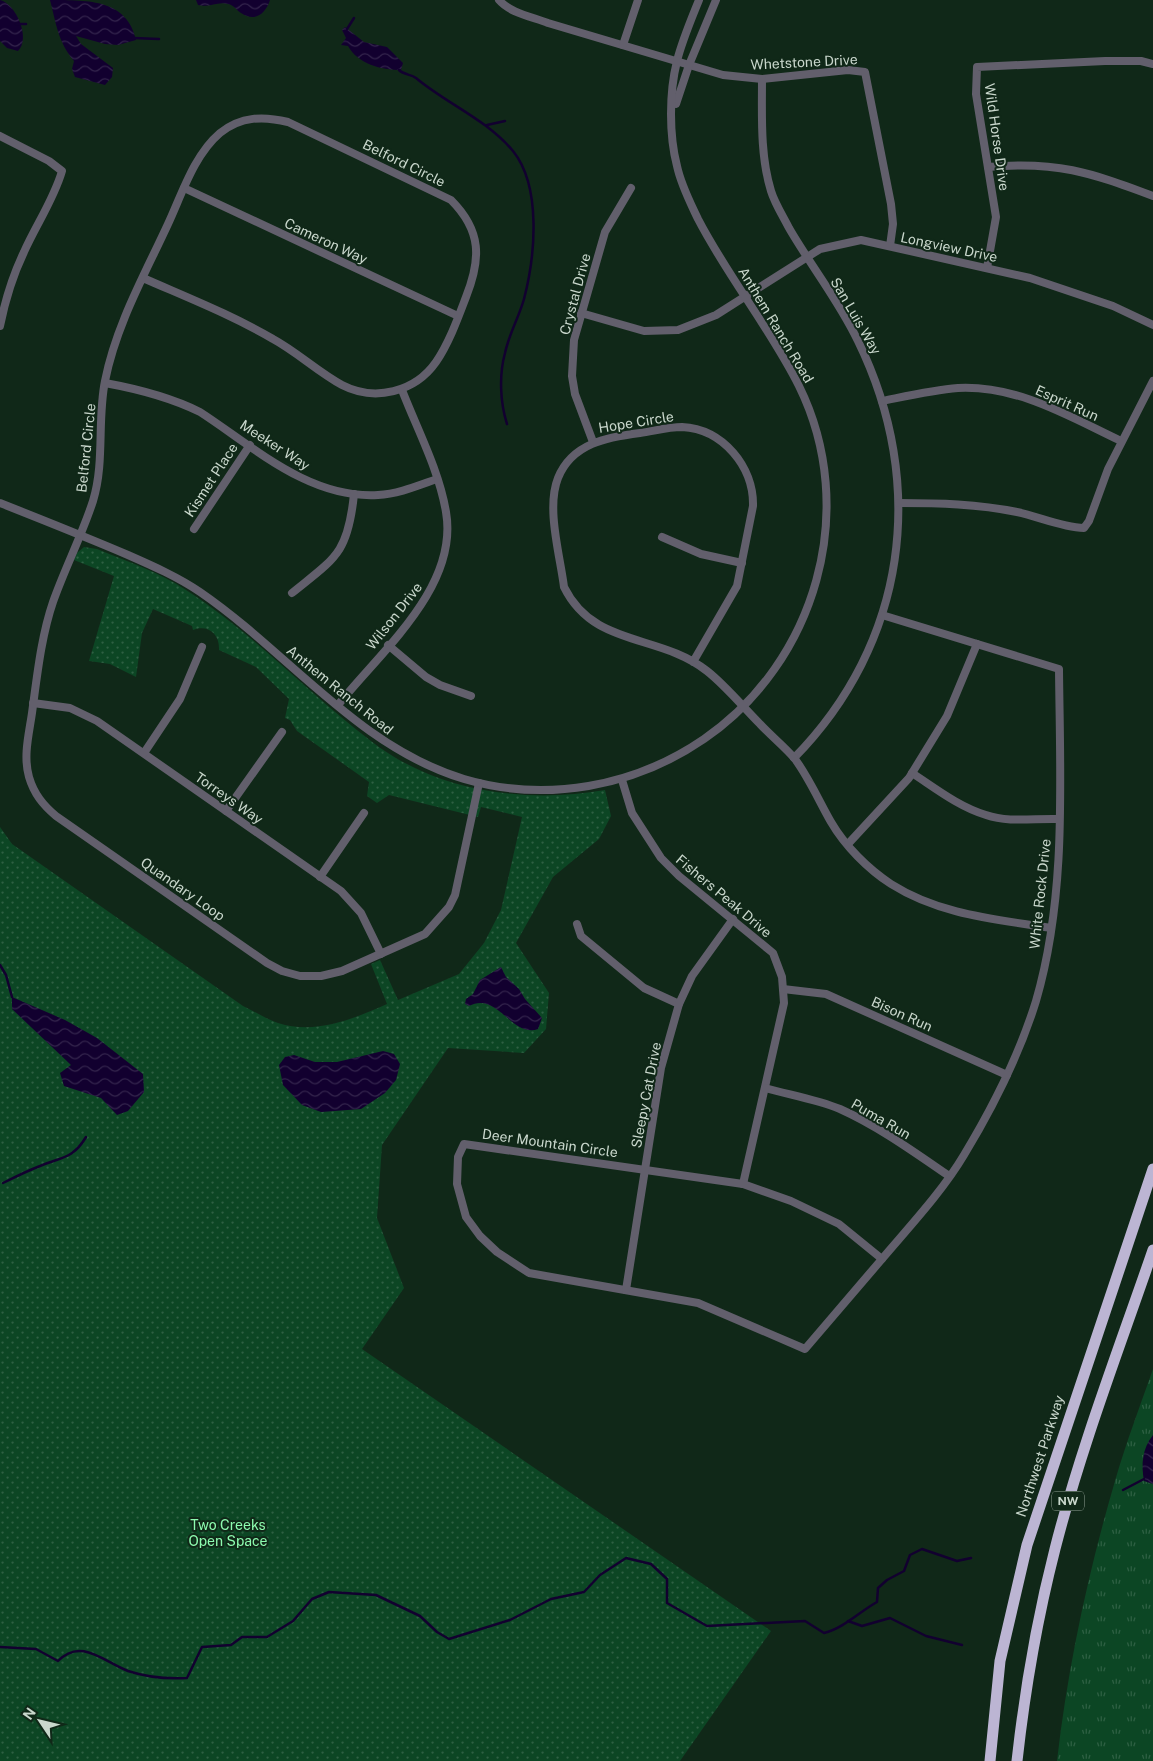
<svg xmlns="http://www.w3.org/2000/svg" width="1153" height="1761" font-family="'Public Sans',sans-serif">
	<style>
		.grass { fill: url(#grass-tufts) }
		.park { fill: url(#park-dots) }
		.water { fill: url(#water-waves) }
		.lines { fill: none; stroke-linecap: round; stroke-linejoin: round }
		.stream { stroke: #12002f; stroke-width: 2.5 }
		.minor { stroke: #625f6c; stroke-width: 8 }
		.highway { stroke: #bcb5d3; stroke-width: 11 }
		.labels { text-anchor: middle; stroke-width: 4; stroke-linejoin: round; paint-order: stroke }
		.shield { fill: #102818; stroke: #92a296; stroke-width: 1 }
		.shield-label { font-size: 12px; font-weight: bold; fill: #c9d7cc }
		.street-label { font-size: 14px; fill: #c9d7cc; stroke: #102818 }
		.park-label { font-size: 14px; fill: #8dfbaf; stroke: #102818 }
	</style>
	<defs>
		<pattern id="grass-tufts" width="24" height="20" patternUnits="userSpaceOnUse" patternTransform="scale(1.25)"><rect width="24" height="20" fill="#0c4624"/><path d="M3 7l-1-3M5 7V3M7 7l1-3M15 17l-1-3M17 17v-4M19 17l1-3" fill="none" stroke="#2e6043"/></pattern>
		<pattern id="park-dots" width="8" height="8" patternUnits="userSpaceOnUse" patternTransform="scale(1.25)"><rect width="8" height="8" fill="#0c4624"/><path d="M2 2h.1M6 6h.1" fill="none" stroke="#2e6043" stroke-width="1.8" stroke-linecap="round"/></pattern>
		<pattern id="water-waves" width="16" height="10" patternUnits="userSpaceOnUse" patternTransform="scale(1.25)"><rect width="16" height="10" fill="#12002f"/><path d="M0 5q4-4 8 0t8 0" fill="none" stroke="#33244c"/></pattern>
	</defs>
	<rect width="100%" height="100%" fill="#102818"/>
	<path class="grass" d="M1153,1369V1761H1057C1068,1666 1088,1573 1115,1481C1126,1443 1140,1406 1153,1369Z"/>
	<path class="park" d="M84,547L97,549C126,561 159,572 186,590C253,633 308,693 371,741C436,792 526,804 605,790L611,816L599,839L553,877L516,943L549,993L546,1029L524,1053L448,1048L382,1145L377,1218L404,1288L362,1349L771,1631L680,1761H0V827L12,844L243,1006C254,1011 266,1019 278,1023C316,1035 353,1019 387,1004L371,964L380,960L398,1000L459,974L484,943L501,910L522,817L481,807L478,817L389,795L377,803L367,796L369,782L297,731L290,720L285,718L289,699L256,667L219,650C220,634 208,624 193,630L192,626L153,609L142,633L136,677L110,664L89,661L114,576L74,560L77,553Z"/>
	<g class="water">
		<path d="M0,0C16,4 31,38 18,51L7,48L0,41Z"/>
		<path d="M50,0C90,0 127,0 136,40L118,45L105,44L76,36L81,44L113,68L112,77L105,85L75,77L72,69L74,61C58,42 56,23 50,0Z"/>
		<path d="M196,0H270C266,13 255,23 241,13C236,10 234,5 228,4C217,1 210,8 198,5Z"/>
		<path d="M345,27L364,42L387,47L403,63L401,70C381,70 358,64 348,46L341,45L346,38L342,30Z"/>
		<path d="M501,967L506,977L519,989L525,999L542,1018L538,1029C512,1038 497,991 469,1006L465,1004L466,999L473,994L480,980Z"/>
		<path d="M12,997L65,1020L97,1038L143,1074L144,1092L128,1111L117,1115L101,1098L64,1086L60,1073L71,1065L12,1009Z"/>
		<path d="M383,1051L394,1054L400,1064L396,1080L385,1093L361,1109L321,1112L302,1105L283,1085L279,1065L285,1057L294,1055L315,1062H337Z"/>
		<path d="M1153,1435V1484L1144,1481C1141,1464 1142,1449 1153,1435Z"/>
	</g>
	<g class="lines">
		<g class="stream">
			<path d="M16,24H26"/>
			<path d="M347,29L354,18"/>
			<path d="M133,38L159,39"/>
			<path d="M399,70C404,75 411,74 416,78C447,104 486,119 513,151C542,187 535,257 524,299C519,317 509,334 505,353C499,375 500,402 507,424"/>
			<path d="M487,125L505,121"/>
			<path d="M0,965L6,975L12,997"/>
			<path d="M3,1183C15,1177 27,1171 40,1166C61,1157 73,1159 86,1137"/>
			<path d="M1123,1490L1144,1479"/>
			<path d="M848,1621L862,1626L890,1618L926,1636L962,1645"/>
			<path d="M0,1647L36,1649L58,1661C81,1637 104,1662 128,1671C146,1677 168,1679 187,1678L202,1647L231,1645L242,1637H267L293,1621L312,1599L329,1592L376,1595L420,1616L437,1632L449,1639L510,1620L551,1599L584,1592L600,1575L626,1558L651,1564L667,1579V1603L707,1626L805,1621L824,1633C844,1628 859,1612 877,1602L878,1588L887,1580L904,1571L910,1555L922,1549L957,1561L971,1558"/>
		</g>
		<g class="minor">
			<path d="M499,0C510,13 533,17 548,23L723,75L762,79L848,70L865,72L891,204L893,224L890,246"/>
			<path d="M623,45L638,0"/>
			<path d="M762,79C762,116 760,155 771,191C775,204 783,216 789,228C811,266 839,301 858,341C928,484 907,643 794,758"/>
			<path d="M676,104L689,65L716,0"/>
			<path d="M0,136L49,161L62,171C54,199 36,225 24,252C13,275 5,301 0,326"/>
			<path d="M988,167C1057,161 1089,172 1153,196"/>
			<path d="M184,188L458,316"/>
			<path d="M987,268L996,217L976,94L977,67L1105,61H1141L1153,64"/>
			<path d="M143,278C186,297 232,315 273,339C297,352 318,372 342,385C375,402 415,392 436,362C449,343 458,318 466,297C481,259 482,231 451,200L288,122C264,116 241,116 220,133C194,155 182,194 168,224C145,274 116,325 105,381C97,420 105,462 93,501C82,535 65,568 53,602C41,637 37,677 32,713C29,734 23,756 29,777C34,794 43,805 56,816L267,963L282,971L300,976H321L342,971L425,934L449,907L455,895L479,783"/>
			<path d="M581,313L644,331L678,330L716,315L820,249L861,240L1030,278L1113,306L1153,325"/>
			<path d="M105,383C138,389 170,397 200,412C254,447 309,499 378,495C398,494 417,486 437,479"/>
			<path d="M882,401C907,396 933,390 958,388C1018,385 1070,417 1121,441"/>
			<path d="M593,442L575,394L572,376L574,340L605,232L631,188"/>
			<path d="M0,503C43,520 86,537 128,555C153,566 178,577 200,592C289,653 358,747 464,779C546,803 634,787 704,739C816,662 860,510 799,386C770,328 728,277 698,219C690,202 681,185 677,166C669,135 669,93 677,61C682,41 691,20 699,0"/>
			<path d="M899,503C939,503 977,504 1017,512C1040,517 1061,527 1084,528L1089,521L1108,469L1153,381"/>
			<path d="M194,529L250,445"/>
			<path d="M662,537L701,554L742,563"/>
			<path d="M292,593C335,558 348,554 354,494"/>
			<path d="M882,615L1059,669C1060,779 1067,895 1036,1001C1019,1056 993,1107 964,1155C942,1192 909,1227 882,1259"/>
			<path d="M388,645L426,677L440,685L471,696"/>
			<path d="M693,662L737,586L753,506C754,467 723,429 682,427C668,427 654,431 640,433C608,437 572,443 558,478C546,508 560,555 564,587C594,648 659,633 707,671C726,686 743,707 760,724C771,736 785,747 795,759C809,778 819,801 831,822C845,846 868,869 891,884C940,915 995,919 1051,928"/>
			<path d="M33,703L70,708L97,721L341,891L361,913L381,954"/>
			<path d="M338,705C381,651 459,587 446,512C439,470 417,429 402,390"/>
			<path d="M144,753L180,699L202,647"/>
			<path d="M912,773C935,788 959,807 986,815C1009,823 1035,818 1059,819"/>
			<path d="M622,780L632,813L661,858L679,876L773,953L782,977L784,1003L743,1184"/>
			<path d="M226,811L282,732"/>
			<path d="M848,844L909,778L947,716L977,644"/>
			<path d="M320,877L364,813"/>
			<path d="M577,924L581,936L644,988L679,1004"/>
			<path d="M783,989L826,994L1007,1075"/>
			<path d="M765,1088C790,1095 816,1099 840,1109C878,1126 914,1152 949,1176"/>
			<path d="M464,1144L743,1184L791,1201L839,1224L882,1259L805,1349L698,1303L529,1273L497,1252L480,1236L466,1217L457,1184L458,1157Z"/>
			<path d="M626,1290L661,1068L679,1004L692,976L733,919"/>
		</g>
		<g class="highway">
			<path d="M990,1761L1000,1661L1027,1545L1153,1169"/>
			<path d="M1017,1761C1025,1689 1037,1619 1055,1549C1081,1447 1119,1349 1153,1250"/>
		</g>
	</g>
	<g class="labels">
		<rect class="shield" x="1052" y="1491.5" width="32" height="19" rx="4"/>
		<g class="shield-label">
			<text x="1068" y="1505">NW</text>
		</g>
		<g class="street-label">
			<text transform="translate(804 62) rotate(-3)" y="5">Whetstone Drive</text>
			<text transform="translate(997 137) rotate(82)" y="5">Wild Horse Drive</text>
			<text transform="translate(404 163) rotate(26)" y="5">Belford Circle</text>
			<text transform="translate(326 241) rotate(25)" y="5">Cameron Way</text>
			<text transform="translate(949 247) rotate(12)" y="5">Longview Drive</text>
			<text transform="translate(575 294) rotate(-75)" y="5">Crystal Drive</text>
			<text transform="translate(856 316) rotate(60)" y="5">San Luis Way</text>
			<text transform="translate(776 325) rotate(59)" y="5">Anthem Ranch Road</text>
			<text transform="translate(1067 403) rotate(24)" y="5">Esprit Run</text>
			<text transform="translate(636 422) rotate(-9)" y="5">Hope Circle</text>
			<text transform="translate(275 445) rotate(33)" y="5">Meeker Way</text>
			<text transform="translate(86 448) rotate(-84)" y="5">Belford Circle</text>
			<text transform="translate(211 480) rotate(-57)" y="5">Kismet Place</text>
			<text transform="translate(394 616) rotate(-52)" y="5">Wilson Drive</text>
			<text transform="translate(340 690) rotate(39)" y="5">Anthem Ranch Road</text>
			<text transform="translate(229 798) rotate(35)" y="5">Torreys Way</text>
			<text transform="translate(183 889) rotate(35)" y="5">Quandary Loop</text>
			<text transform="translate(1040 894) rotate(-84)" y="5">White Rock Drive</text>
			<text transform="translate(724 896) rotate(40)" y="5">Fishers Peak Drive</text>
			<text transform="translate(902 1014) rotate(24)" y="5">Bison Run</text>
			<text transform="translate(646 1095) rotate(-79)" y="5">Sleepy Cat Drive</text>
			<text transform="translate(881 1119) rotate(30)" y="5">Puma Run</text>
			<text transform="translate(550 1143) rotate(8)" y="5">Deer Mountain Circle</text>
			<text transform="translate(1040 1456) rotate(-72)" y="5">Northwest Parkway</text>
		</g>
		<g class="park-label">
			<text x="228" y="1530">Two Creeks<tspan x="228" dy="16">Open Space</tspan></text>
		</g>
	</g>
	<g transform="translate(40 1721) rotate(305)" stroke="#102818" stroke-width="4" paint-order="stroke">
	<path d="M0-4L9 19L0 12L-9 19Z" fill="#c9d7cc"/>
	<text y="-8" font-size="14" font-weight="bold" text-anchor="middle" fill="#c9d7cc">N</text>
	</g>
</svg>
